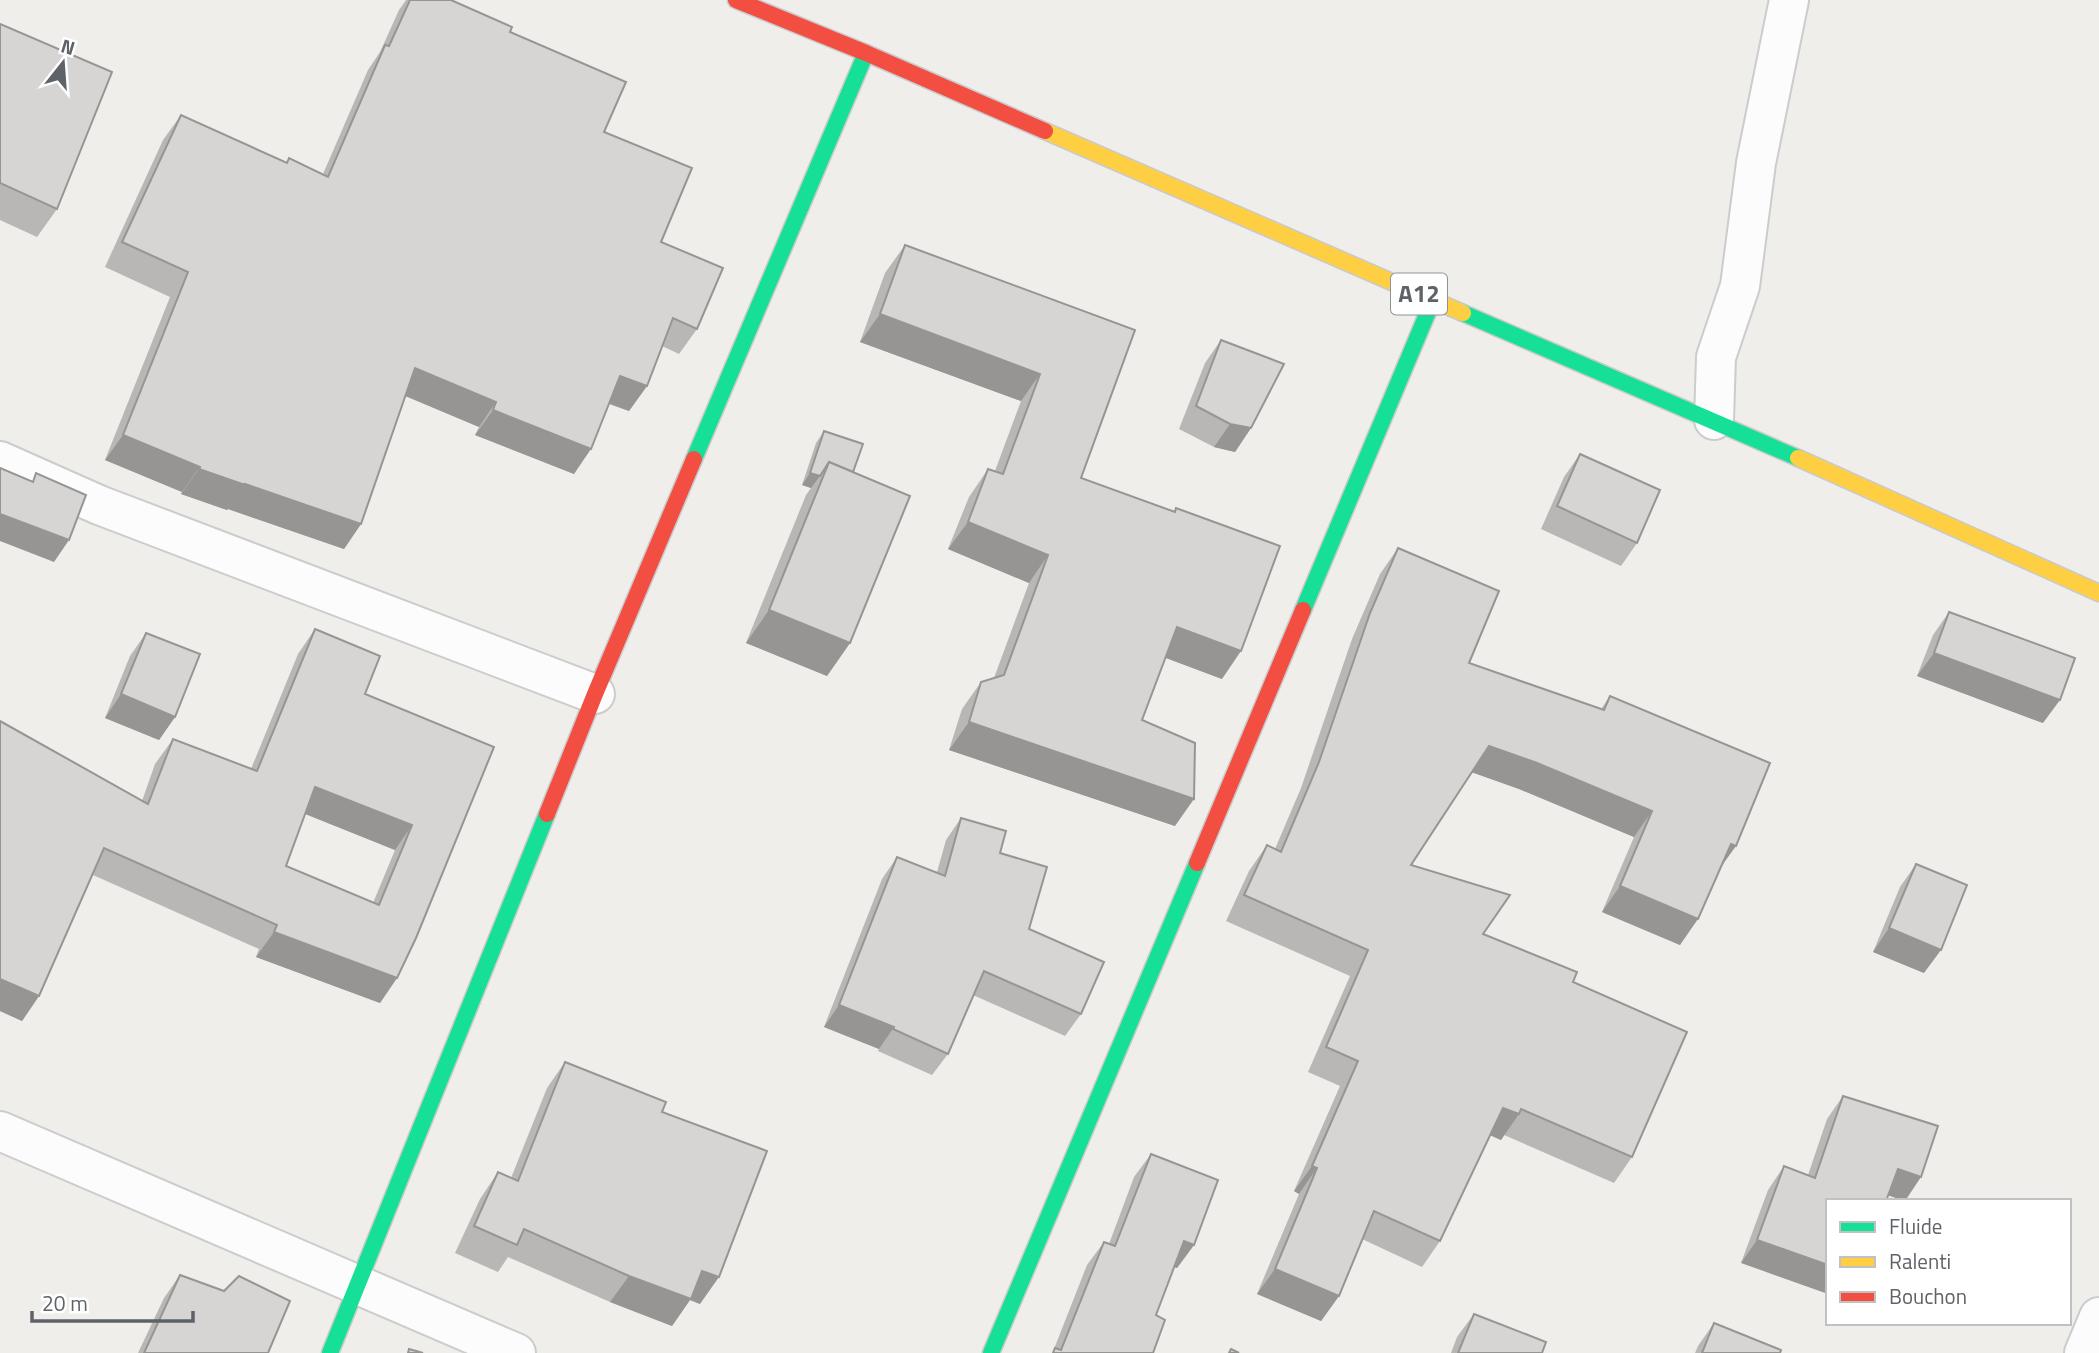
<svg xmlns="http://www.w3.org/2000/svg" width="2099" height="1353" font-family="'Titillium Web',sans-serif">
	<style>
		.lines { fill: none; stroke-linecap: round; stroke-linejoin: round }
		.street-casing { stroke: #cbcccc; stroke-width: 42 }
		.fast-casing { stroke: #cacacb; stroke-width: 19 }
		.slow-casing { stroke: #cacacb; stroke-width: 19 }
		.jam-casing { stroke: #cacacb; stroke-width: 19 }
		.street { stroke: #fdfcfc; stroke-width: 38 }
		.fast { stroke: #16e098; stroke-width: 16 }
		.slow { stroke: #ffcf43; stroke-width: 16 }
		.jam { stroke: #f24e42; stroke-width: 16 }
		.wall { fill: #b8b7b5; fill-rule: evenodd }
		.shaded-wall { fill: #969594 }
		.building { fill: #d6d5d3; stroke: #969594; stroke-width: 2; fill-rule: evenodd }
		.labels { text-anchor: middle; stroke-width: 5; stroke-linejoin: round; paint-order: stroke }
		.shield { fill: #fff; stroke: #8f9295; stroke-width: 2 }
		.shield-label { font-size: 24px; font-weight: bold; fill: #5f6368 }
	</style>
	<rect width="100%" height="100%" fill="#efeeea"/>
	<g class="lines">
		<defs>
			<g id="street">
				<path d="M1714,420L1716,357L1740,286L1756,163L1789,0"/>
				<path d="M0,461L99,505L595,694"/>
				<path d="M0,1131L516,1353"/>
				<path d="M2084,1353L2099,1317"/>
			</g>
			<g id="fast">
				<path d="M1463,313L1798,458"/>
				<path d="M694,459L866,53"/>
				<path d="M1303,610L1433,300"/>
				<path d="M330,1353L547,814"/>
				<path d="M991,1353L1197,863"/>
			</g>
			<g id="slow">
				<path d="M1045,131L1463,313"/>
				<path d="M1798,458L2099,593"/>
			</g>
			<g id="jam">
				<path d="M736,0L866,53L1045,131"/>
				<path d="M547,814L595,694L694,459"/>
				<path d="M1197,863L1303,610"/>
			</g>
		</defs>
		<use href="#street" class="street-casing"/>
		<use href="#fast" class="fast-casing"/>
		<use href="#slow" class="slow-casing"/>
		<use href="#jam" class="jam-casing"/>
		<use href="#street" class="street"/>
		<use href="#fast" class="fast"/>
		<use href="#slow" class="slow"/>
		<use href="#jam" class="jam"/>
	</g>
	<g class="wall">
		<path d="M406,0H451L510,32L604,132L661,242L697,329L679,354L662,346L647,386L629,411L609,404L574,474L475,435L479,427L406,396L361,524L344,549L228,509L227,510L181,494L182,492L105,460L170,297L105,267L163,140L181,115L286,163L289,158L323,174L368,70L380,52L399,10Z"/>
		<path d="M0,24L57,209L37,237L0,220Z"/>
		<path d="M905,245L1135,330L1081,478L1174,511L1176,508L1222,679L1166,658L1142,720L1175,826L949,750L962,709L981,682L994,678L1029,583L948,549L969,497L988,469L995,471L1021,401L860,342L885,273Z"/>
		<path d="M1221,340L1251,428L1235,452L1214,447L1179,429L1205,363Z"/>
		<path d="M824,431L853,472L850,643L827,676L746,643L806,495L811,488L802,485L816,443Z"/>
		<path d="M1580,454L1637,543L1621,566L1541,529L1564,477Z"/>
		<path d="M1398,548L1469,663L1601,709L1610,696L1721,867L1680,945L1602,912L1634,837L1519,789L1472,772L1411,865L1483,934L1573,982L1632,1157L1614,1183L1504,1135L1501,1140L1490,1135L1440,1241L1422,1267L1362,1239L1339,1296L1321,1321L1257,1294L1299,1194L1294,1191L1340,1086L1308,1072L1350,976L1226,921L1249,871L1267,845L1275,849L1301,788L1352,639L1380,574Z"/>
		<path d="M1949,612L2043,723L1917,676L1933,635Z"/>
		<path d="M315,629L365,694L494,747L397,978L380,1003L256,957L259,949L93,875L39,996L22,1021L0,1011V721L142,801L155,764L173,739L251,769L298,654ZM305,814L395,850L373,903L286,866Z"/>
		<path d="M146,633L175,717L159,740L105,718L130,656Z"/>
		<path d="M961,818L1000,853L1029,929L1081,1014L1065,1036L973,995L948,1054L932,1075L878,1051L879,1049L824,1027L882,879L897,857L937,872L946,840Z"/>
		<path d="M1916,864L1924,973L1873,952L1900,887Z"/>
		<path d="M565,1062L662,1112L700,1304L690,1300L672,1326L610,1302L508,1257L498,1272L455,1253L480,1199L498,1172L511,1178L547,1088Z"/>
		<path d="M1843,1096L1905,1201L1888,1195L1741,1263L1768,1190L1784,1166L1808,1175L1827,1119Z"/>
		<path d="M1151,1154L1194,1245L1177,1268L1174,1267L1156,1315L1153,1353H1052L1054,1349L1087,1265L1104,1242L1109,1244L1134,1177Z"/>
		<path d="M180,1275L268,1353H138L164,1298Z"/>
		<path d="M1474,1314L1542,1353H1451L1457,1337Z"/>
		<path d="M1714,1323L1780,1353H1695L1698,1346Z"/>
	</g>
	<g class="shaded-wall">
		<path d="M880,314L1040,374L1021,401L860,342Z"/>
		<path d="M415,368L496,402L479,427L398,393Z"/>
		<path d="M620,376L647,386L629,411L602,401Z"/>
		<path d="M493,410L591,449L574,474L475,435Z"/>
		<path d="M1230,424L1251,428L1235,452L1214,447Z"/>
		<path d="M123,435L200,467L182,492L105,460Z"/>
		<path d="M199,469L245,484L361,524L344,549L228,509L227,510L181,494Z"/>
		<path d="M810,473L820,476L811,488L802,485Z"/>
		<path d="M0,514L69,540L54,562L0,541Z"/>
		<path d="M968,522L1048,555L1029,583L948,549Z"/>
		<path d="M769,610L850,643L827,676L746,643Z"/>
		<path d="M1177,627L1241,651L1222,679L1158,655Z"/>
		<path d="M1934,653L2060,700L2043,723L1917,676Z"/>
		<path d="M121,694L175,717L159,740L105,718Z"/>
		<path d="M969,722L1194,799L1175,826L949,750Z"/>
		<path d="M1489,746L1537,763L1652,811L1634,837L1519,789L1471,772Z"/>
		<path d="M315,787L412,825L395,850L298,811Z"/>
		<path d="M1731,844L1736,846L1718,871Z"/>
		<path d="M1620,886L1698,919L1680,945L1602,912Z"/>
		<path d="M1889,928L1941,950L1924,973L1873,952Z"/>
		<path d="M274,932L397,978L380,1003L256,957Z"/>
		<path d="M0,979L39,996L22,1021L0,1011Z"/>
		<path d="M839,1005L894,1027L879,1049L824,1027Z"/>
		<path d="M1503,1108L1519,1114L1501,1140L1485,1133Z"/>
		<path d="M1312,1166L1317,1168L1299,1194L1294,1191Z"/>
		<path d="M1898,1169L1921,1177L1905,1201L1881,1193Z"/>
		<path d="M1757,1240L1828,1265V1294L1741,1263Z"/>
		<path d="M1184,1241L1194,1245L1177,1268L1167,1264Z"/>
		<path d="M1275,1269L1339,1296L1321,1321L1257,1294Z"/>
		<path d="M702,1271L719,1277L700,1304L690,1300L672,1326L610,1302L629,1276Z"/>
	</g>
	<g class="building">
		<path d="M410,0H451L512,27L510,32L626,82L604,132L692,168L661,242L723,268L697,329L673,318L647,386L620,376L591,449L493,410L496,402L415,368L361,524L245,484V485L199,469L200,467L123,435L188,272L122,242L181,115L287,163L289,158L328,177L385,45L389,46Z"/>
		<path d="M0,24L112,72L57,209L0,183Z"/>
		<path d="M905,245L1135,330L1081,478L1175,512L1176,508L1280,546L1241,651L1177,627L1142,720L1195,743L1194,799L969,722L981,682L1004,675L1048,555L968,522L988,469L1003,474L1040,374L880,314Z"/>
		<path d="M1221,340L1284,364L1251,428L1230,424L1196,406Z"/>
		<path d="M824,431L863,444L853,472L829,462L820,476L810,473Z"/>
		<path d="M1580,454L1660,490L1637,543L1557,506Z"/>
		<path d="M829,462L910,496L850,643L769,610Z"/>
		<path d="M0,468L33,482L36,473L86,495L69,540L0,514Z"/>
		<path d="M1398,548L1499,591L1469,663L1604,710L1610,696L1770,763L1736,846L1731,844L1698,919L1620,886L1652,811L1537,763L1489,746L1411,865L1510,895L1483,934L1577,972L1573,982L1687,1032L1632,1157L1521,1109L1519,1114L1503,1108L1440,1241L1374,1211L1339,1296L1275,1269L1317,1168L1312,1166L1358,1061L1326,1047L1368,950L1244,895L1267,845L1281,852L1319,762L1370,613Z"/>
		<path d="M1949,612L2075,658L2060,700L1934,653Z"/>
		<path d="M315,629L380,656L365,694L494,747L416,938L397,978L274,932L277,925L104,848L39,996L0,979V721L148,804L173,739L257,771ZM315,787L412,825L379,905L286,866Z"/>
		<path d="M146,633L200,654L175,717L121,694Z"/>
		<path d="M961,818L1006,831L1000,853L1047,867L1029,929L1104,962L1081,1014L984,971L948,1054L893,1029L894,1027L839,1005L897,857L945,876Z"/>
		<path d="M1916,864L1967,885L1941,950L1889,928Z"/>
		<path d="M565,1062L666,1102L662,1112L767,1151L719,1277L702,1271L691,1299L629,1276L524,1229L517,1245L474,1226L498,1172L518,1181Z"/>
		<path d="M1843,1096L1938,1126L1921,1177L1898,1169L1886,1201H1828V1265L1757,1240L1784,1166L1815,1178Z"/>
		<path d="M1151,1154L1218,1180L1194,1245L1184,1241L1156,1315L1165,1320L1153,1353H1053L1055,1348L1061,1350L1104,1242L1115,1246Z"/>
		<path d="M180,1275L224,1291L239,1276L290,1301L268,1353H144Z"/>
		<path d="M1474,1314L1546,1342L1542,1353H1458Z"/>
		<path d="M1714,1323L1781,1350L1780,1353H1702Z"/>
		<path d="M409,1349L423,1353H408Z"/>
		<path d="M1231,1349L1239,1353H1229Z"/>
	</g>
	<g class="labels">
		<rect class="shield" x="1391" y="273.5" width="56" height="41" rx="5"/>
		<g class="shield-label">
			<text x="1419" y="302">A12</text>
		</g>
	</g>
	<rect x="1826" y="1199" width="245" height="126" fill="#ffffff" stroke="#bfc1c3" stroke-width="2"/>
	<rect x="1840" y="1222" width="35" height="10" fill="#16e098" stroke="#bfc1c3" stroke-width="2"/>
	<text x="1889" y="1234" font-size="21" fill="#5f6368">Fluide</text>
	<rect x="1840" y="1257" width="35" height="10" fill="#ffcf43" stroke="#bfc1c3" stroke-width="2"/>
	<text x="1889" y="1269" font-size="21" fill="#5f6368">Ralenti</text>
	<rect x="1840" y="1292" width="35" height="10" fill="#f24e42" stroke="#bfc1c3" stroke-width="2"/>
	<text x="1889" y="1304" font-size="21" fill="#5f6368">Bouchon</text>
	<g transform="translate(63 63) rotate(17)" stroke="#ffffff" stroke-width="5" paint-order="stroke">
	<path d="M0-5L12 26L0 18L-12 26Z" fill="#5f6368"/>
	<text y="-10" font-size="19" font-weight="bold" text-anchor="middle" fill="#5f6368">N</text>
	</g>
	<path d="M32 1311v10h161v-10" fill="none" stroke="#5f6368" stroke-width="3.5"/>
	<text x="42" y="1311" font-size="21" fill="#5f6368" stroke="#ffffff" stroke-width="5" paint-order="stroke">20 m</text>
</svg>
